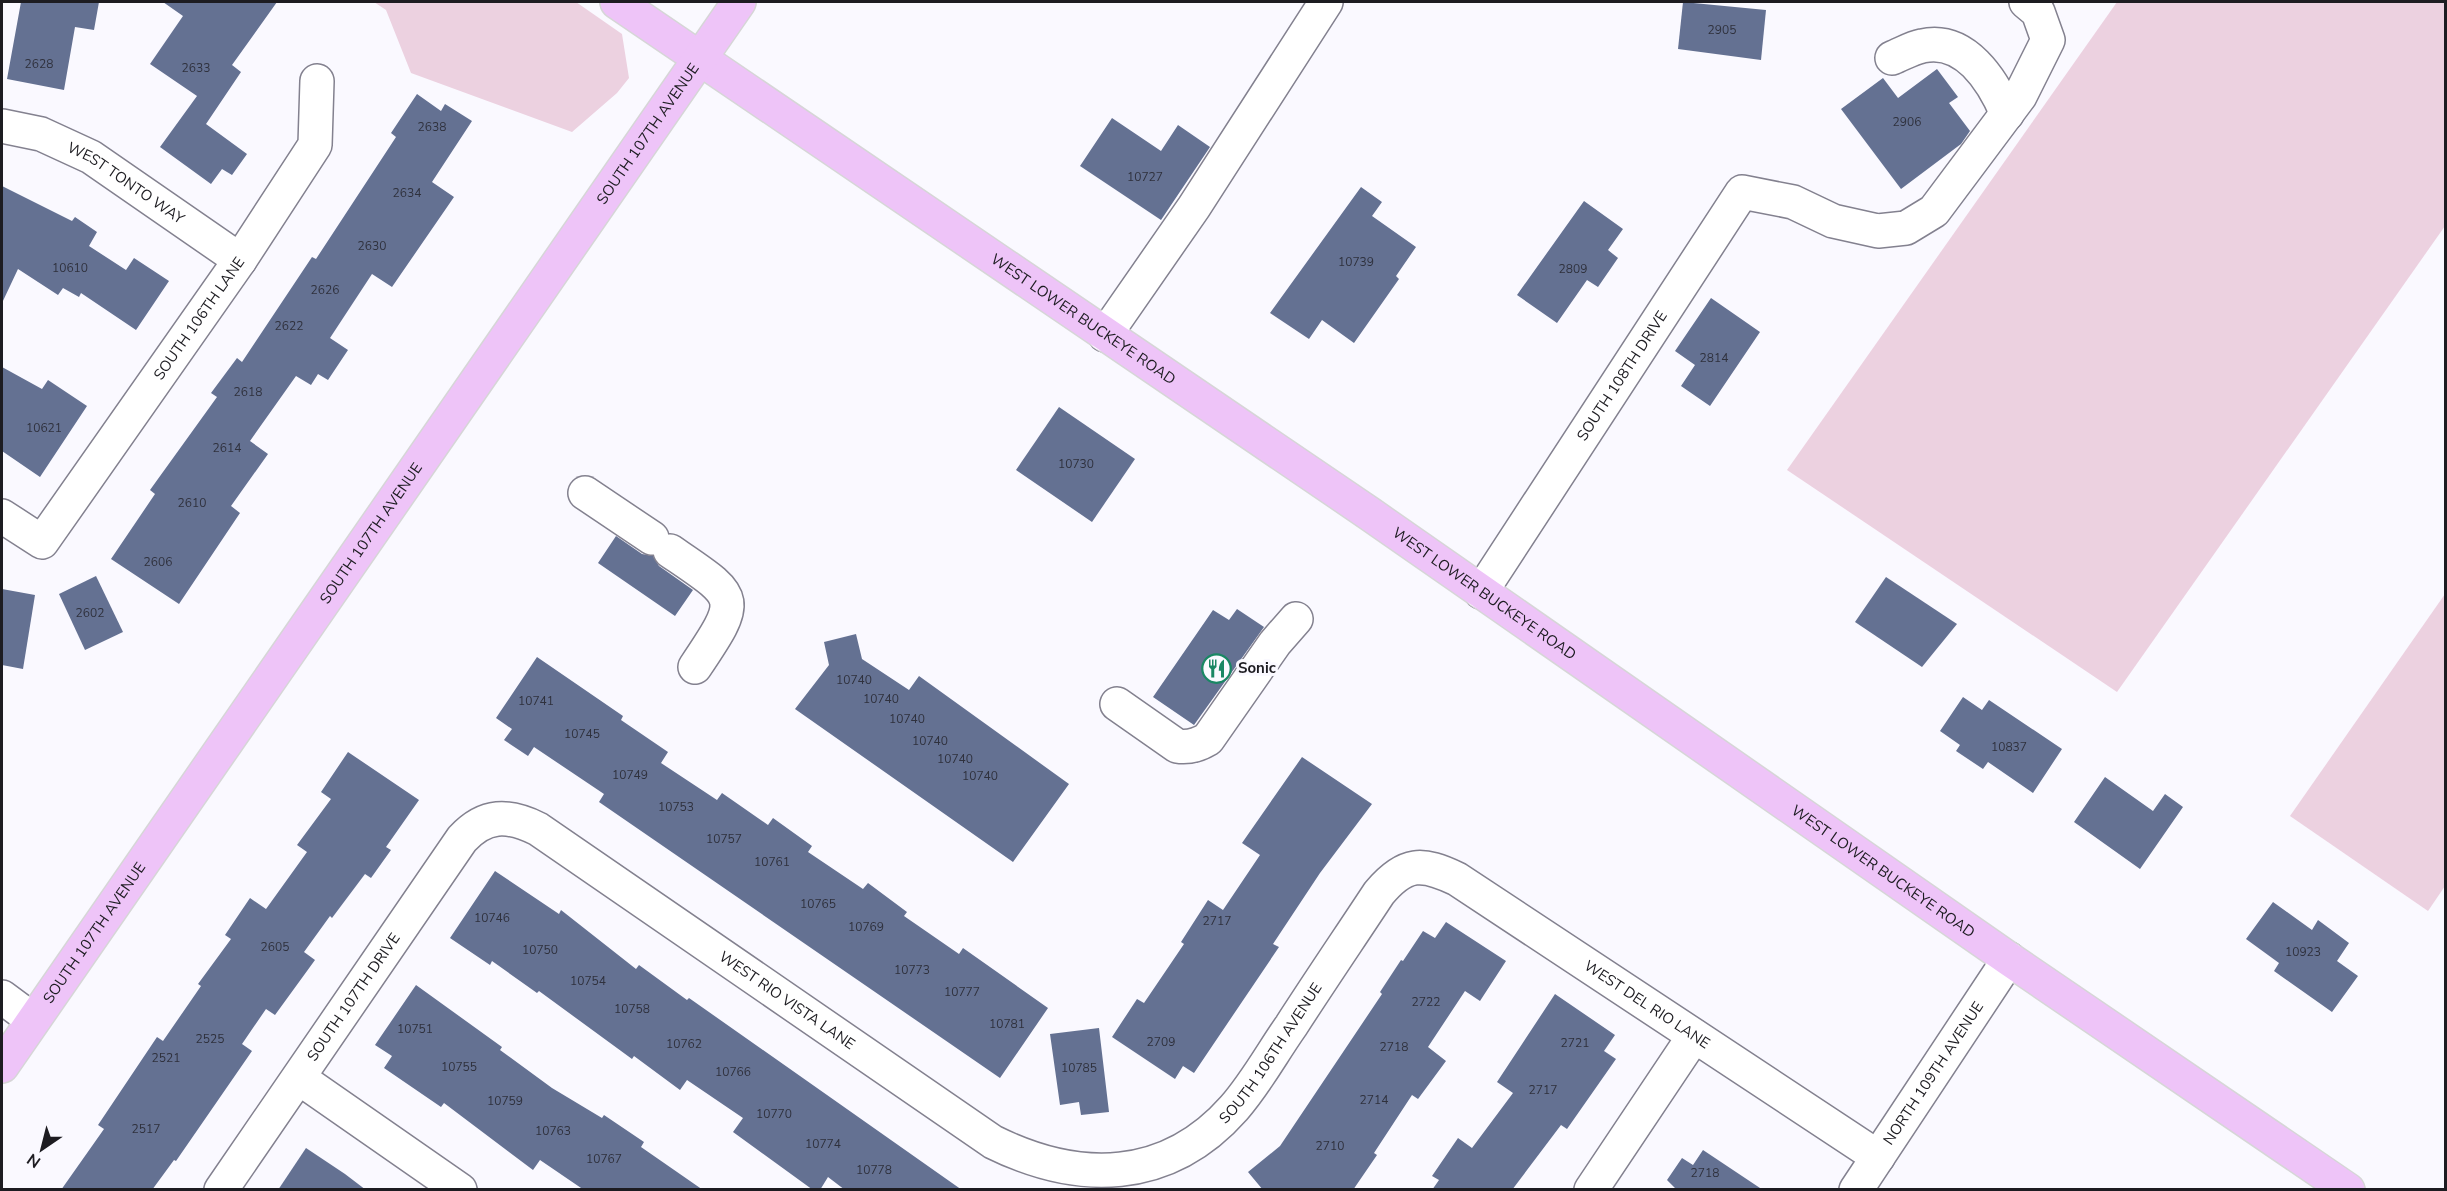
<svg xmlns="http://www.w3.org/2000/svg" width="2447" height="1191" font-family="'Nunito Sans',sans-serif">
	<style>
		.green { fill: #ecd1e0 }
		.building { fill: #647192 }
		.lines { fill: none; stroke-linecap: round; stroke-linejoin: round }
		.minor-casing { stroke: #83818f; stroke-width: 36 }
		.major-casing { stroke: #d6d6d7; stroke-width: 36 }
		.minor { stroke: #fff; stroke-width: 33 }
		.major { stroke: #eec4f8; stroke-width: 33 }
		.labels { text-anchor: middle; stroke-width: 6; stroke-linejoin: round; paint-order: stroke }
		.number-label { font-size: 12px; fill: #2f313d }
		.street-label { font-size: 15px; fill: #1d1c21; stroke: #faf9ff }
		.poi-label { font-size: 15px; font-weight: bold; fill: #1d1c21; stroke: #faf9ff; text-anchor: start }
	</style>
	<rect width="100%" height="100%" fill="#faf9ff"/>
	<g class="green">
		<path d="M374,2H576L622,34L629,78L617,93L572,132L411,73L386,10Z"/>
		<path d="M2117,2H2445V226L2117,692L1787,470Z"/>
		<path d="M2445,594V886L2428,911L2290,816Z"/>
	</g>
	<g class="building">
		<path d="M21,2H99L94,30L75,27L64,90L7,79Z"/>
		<path d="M163,2H277L232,65L241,72L206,124L247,154L232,175L222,169L211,184L160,147L197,96L150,64L183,16Z"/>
		<path d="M1683,2L1766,10L1761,60L1678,49Z"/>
		<path d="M1937,69L1958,97L1949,103L1970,131L1961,144L1901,189L1841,109L1883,78L1898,98Z"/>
		<path d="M417,94L441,111L445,104L472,121L432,182L454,197L392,287L372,274L330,338L348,350L328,380L318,374L311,385L296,376L250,441L268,454L231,506L240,513L179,604L111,559L155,494L150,490L217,397L211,393L237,358L242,362L312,257L316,259L396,137L391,133Z"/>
		<path d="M1112,118L1161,151L1178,125L1210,147L1161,220L1080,166Z"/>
		<path d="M2,186L72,221L75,217L97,232L89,246L126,270L134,258L169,281L136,330L81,293L79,297L63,288L58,295L18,269L2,303Z"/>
		<path d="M1361,187L1382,202L1372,216L1416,247L1396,276L1399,279L1354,343L1322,320L1309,339L1270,313Z"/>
		<path d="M1584,201L1623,229L1608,250L1618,258L1598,287L1587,280L1557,323L1517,295Z"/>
		<path d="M1711,298L1760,332L1710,406L1681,386L1695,365L1675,351Z"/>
		<path d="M2,367L42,389L48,380L87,406L40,477L2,451Z"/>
		<path d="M1059,407L1135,459L1092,522L1016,470Z"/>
		<path d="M616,536L642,554L653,556L659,566L693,590L675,616L598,563Z"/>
		<path d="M96,576L123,632L85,650L59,594Z"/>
		<path d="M1886,577L1957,624L1922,667L1855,622Z"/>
		<path d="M2,589L35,595L23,669L2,665Z"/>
		<path d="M1237,609L1264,627L1194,725L1153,697L1213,610L1229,620Z"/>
		<path d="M856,634L862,659L909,690L919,676L1069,784L1013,862L795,709L829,665L824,642Z"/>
		<path d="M537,657L623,716L621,720L668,752L661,763L717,800L722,793L768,825L773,818L812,846L808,852L863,889L868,883L907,912L904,916L959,954L963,948L1048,1008L1000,1078L599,802L604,794L534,747L528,756L504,740L512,729L496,718Z"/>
		<path d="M1963,697L1982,710L1989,700L2062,749L2033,793L1988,762L1983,769L1956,751L1960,745L1940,731Z"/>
		<path d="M348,752L419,800L386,847L391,850L371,878L365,874L332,918L330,916L304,952L315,960L275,1015L266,1009L242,1044L252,1051L176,1161L174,1160L152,1190H61L104,1129L98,1125L157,1037L163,1041L201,986L198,984L231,939L225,935L250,898L266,909L307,852L297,845L331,799L321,792Z"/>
		<path d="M1302,757L1372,804L1320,873L1273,944L1279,947L1194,1073L1183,1066L1175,1079L1112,1037L1137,999L1144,1003L1184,944L1181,942L1208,900L1223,910L1260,855L1242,843Z"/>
		<path d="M2105,777L2153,811L2165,794L2183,807L2140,869L2074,822Z"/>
		<path d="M495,871L559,914L561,910L636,969L639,965L687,1000L689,998L962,1190H845L828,1177L820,1190H813L733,1132L743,1118L687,1080L680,1090L634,1056L632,1059L539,991L537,993L492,961L490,965L450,938Z"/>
		<path d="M2273,902L2312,930L2318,920L2349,943L2337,961L2358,976L2332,1012L2274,971L2279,963L2246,939Z"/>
		<path d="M1446,922L1506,961L1480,1001L1465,991L1428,1047L1446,1061L1418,1099L1412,1095L1374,1153L1377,1155L1353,1190H1263L1248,1172L1280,1146L1382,994L1380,992L1401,960L1403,961L1423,931L1435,938Z"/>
		<path d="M416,985L502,1047L500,1050L552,1088L602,1118L604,1115L644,1142L641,1147L703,1190H584L540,1160L533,1170L444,1103L441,1107L384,1068L392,1056L375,1045Z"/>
		<path d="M1555,994L1615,1035L1604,1051L1616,1059L1567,1129L1561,1125L1512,1190H1432L1439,1180L1432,1176L1458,1138L1472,1148L1513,1093L1497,1082Z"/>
		<path d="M1099,1028L1109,1112L1081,1115L1079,1102L1060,1105L1050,1034Z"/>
		<path d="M306,1148L345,1174L366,1190H278Z"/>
		<path d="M1703,1150L1763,1190H1677L1667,1180L1682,1158L1693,1165Z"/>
	</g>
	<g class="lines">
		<defs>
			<g id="minor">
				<path d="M1892,58C1902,54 1912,48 1922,46C1965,36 1993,81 2007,114"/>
				<path id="s1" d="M2,126L41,134L91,157L240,260"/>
				<path d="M1105,335L1194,207L1326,2"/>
				<path d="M585,493L652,538"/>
				<path id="s2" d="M2,516L42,542L240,260L315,145L317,81"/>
				<path d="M670,551C739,598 743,596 695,667"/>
				<path id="s3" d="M1481,592L1742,192L1793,202L1833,221L1878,231L1906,228L1934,211L2020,96L2048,40L2038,12L2026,2"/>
				<path d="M1117,704L1177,746C1188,748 1198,745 1208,739L1275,643L1296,619"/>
				<path d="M2,997L33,1020"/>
				<path d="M299,1078L460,1190"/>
				<path id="s4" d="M221,1190L462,839C485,814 508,814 538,829L993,1142C1078,1184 1167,1184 1234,1108C1256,1083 1272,1053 1291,1026C1320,981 1350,937 1379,893C1405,862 1422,862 1457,879L1878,1157"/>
				<path d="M1591,1190L1694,1036"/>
				<path id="s5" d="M1856,1190L2009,959"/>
			</g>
			<g id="major">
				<path id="s6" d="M617,2L1370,514L2009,959L2348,1190"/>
				<path id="s7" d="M2,1066L739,2"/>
			</g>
		</defs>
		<use href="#minor" class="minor-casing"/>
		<use href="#major" class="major-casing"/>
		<use href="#minor" class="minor"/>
		<use href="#major" class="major"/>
	</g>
	<defs>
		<symbol id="restaurant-ring" viewBox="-11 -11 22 22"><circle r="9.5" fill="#faf9ff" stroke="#1a8764" stroke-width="1.5"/><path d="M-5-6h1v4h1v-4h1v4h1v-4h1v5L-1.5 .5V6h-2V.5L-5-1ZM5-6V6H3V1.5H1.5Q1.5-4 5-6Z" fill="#1a8764"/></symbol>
	</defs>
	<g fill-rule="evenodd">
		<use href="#restaurant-ring" x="1200" y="652" width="33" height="33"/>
	</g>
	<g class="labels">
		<g class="number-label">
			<text x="1722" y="34">2905</text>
			<text x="39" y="68">2628</text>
			<text x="196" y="72">2633</text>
			<text x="1907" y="126">2906</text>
			<text x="432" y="131">2638</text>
			<text x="1145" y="181">10727</text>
			<text x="407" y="197">2634</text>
			<text x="372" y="250">2630</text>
			<text x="1356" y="266">10739</text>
			<text x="70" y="272">10610</text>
			<text x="1573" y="273">2809</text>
			<text x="325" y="294">2626</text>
			<text x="289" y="330">2622</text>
			<text x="1714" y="362">2814</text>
			<text x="248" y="396">2618</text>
			<text x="44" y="432">10621</text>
			<text x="227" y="452">2614</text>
			<text x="1076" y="468">10730</text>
			<text x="192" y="507">2610</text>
			<text x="158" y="566">2606</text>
			<text x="90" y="617">2602</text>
			<text x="854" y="684">10740</text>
			<text x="881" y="703">10740</text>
			<text x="536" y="705">10741</text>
			<text x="907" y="723">10740</text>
			<text x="582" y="738">10745</text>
			<text x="930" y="745">10740</text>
			<text x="2009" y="751">10837</text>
			<text x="955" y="763">10740</text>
			<text x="630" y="779">10749</text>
			<text x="980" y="780">10740</text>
			<text x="676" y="811">10753</text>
			<text x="724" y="843">10757</text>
			<text x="772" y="866">10761</text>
			<text x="818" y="908">10765</text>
			<text x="492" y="922">10746</text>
			<text x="1217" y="925">2717</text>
			<text x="866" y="931">10769</text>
			<text x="275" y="951">2605</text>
			<text x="540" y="954">10750</text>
			<text x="2303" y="956">10923</text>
			<text x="912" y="974">10773</text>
			<text x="588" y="985">10754</text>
			<text x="962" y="996">10777</text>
			<text x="1426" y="1006">2722</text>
			<text x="632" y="1013">10758</text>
			<text x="1007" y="1028">10781</text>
			<text x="415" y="1033">10751</text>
			<text x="210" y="1043">2525</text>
			<text x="1161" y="1046">2709</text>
			<text x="1575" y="1047">2721</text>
			<text x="684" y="1048">10762</text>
			<text x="1394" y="1051">2718</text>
			<text x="166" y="1062">2521</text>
			<text x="459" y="1071">10755</text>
			<text x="1079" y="1072">10785</text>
			<text x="733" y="1076">10766</text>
			<text x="1543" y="1094">2717</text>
			<text x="1374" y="1104">2714</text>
			<text x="505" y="1105">10759</text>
			<text x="774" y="1118">10770</text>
			<text x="146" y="1133">2517</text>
			<text x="553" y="1135">10763</text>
			<text x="823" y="1148">10774</text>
			<text x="1330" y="1150">2710</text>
			<text x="604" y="1163">10767</text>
			<text x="874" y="1174">10778</text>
			<text x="1705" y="1177">2718</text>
		</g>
		<g class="street-label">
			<text dy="5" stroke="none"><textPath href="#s7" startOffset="1134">SOUTH 107TH AVENUE</textPath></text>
			<text dy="5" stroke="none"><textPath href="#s1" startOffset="138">WEST TONTO WAY</textPath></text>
			<text dy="5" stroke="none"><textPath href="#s2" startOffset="321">SOUTH 106TH LANE</textPath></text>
			<text dy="5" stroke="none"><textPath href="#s6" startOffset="564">WEST LOWER BUCKEYE ROAD</textPath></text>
			<text dy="5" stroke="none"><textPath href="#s3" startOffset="258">SOUTH 108TH DRIVE</textPath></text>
			<text dy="5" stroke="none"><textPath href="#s7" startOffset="648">SOUTH 107TH AVENUE</textPath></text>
			<text dy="5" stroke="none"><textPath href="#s6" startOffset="1050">WEST LOWER BUCKEYE ROAD</textPath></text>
			<text dy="5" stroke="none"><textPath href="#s6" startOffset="1536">WEST LOWER BUCKEYE ROAD</textPath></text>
			<text dy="5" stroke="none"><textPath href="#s7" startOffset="162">SOUTH 107TH AVENUE</textPath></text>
			<text dy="5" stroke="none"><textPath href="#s4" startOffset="234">SOUTH 107TH DRIVE</textPath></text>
			<text dy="5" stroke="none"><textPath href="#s4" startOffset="812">WEST RIO VISTA LANE</textPath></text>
			<text dy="5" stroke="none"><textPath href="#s4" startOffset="1902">WEST DEL RIO LANE</textPath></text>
			<text dy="5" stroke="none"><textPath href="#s4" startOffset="1392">SOUTH 106TH AVENUE</textPath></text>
			<text dy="5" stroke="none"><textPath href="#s5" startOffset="140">NORTH 109TH AVENUE</textPath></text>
		</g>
		<g class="poi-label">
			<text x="1238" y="673">Sonic</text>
		</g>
	</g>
	<rect width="2447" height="1191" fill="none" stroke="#1d1c21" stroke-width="6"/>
	<g transform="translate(42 1149) rotate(215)" stroke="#faf9ff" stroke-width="4.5" paint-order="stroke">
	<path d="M0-4.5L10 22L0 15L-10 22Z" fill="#1d1c21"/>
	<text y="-9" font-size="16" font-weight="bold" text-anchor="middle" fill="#1d1c21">N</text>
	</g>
</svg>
